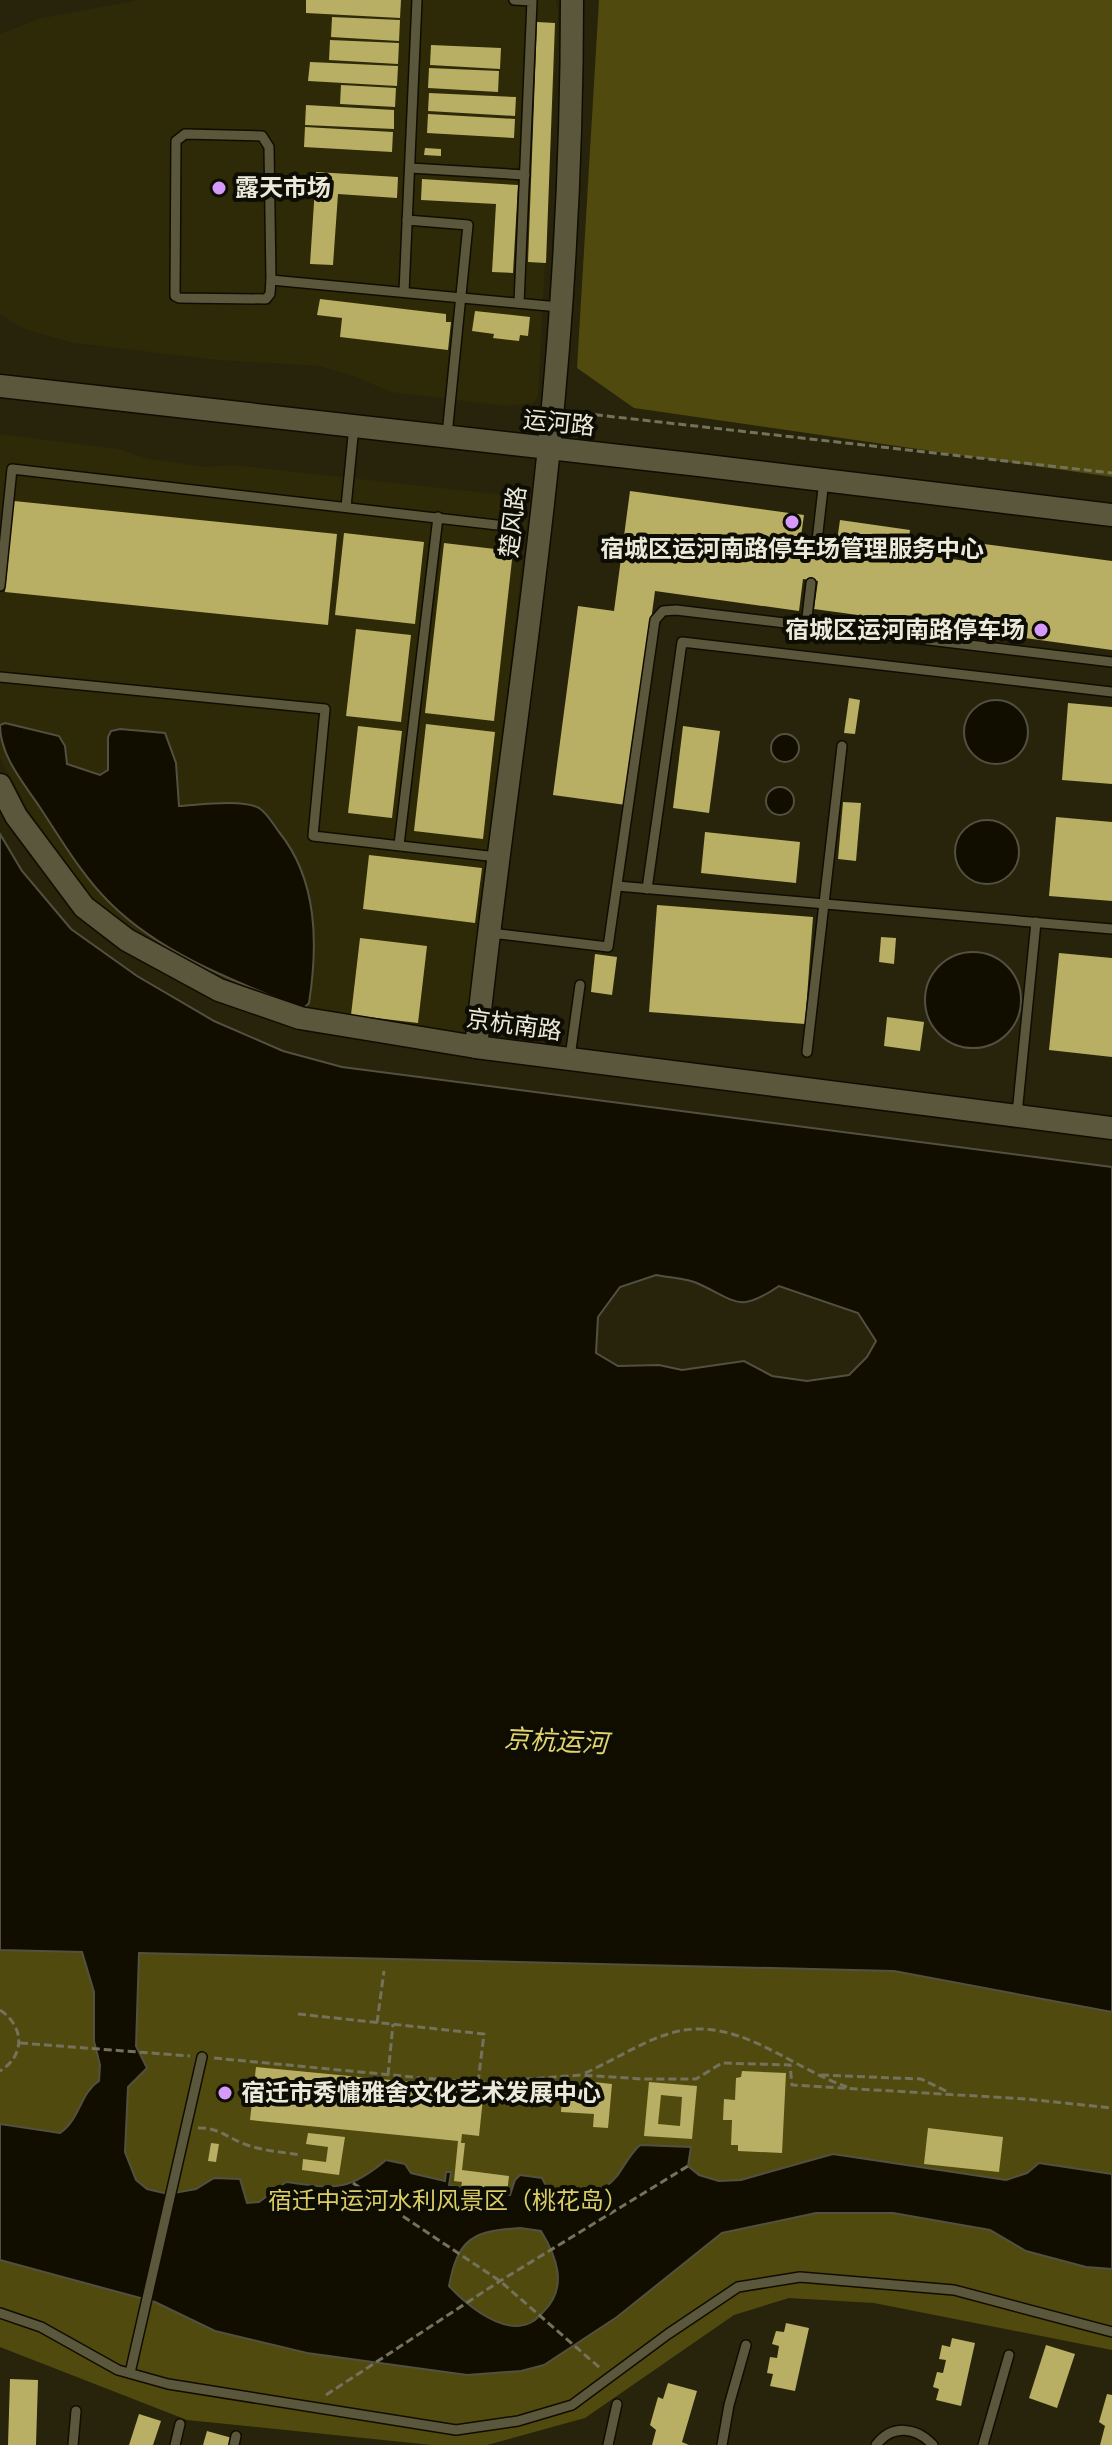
<svg xmlns="http://www.w3.org/2000/svg" width="1112" height="2445" font-family="'Golos Text','Noto Sans SC',sans-serif">
	<style>
		.built { fill: #2e2a07 }
		.green { fill: #514a0e }
		.water { fill: #110e00; stroke: #525041; stroke-width: 2; fill-rule: evenodd }
		.building { fill: #b8ae64; fill-rule: evenodd }
		.lines { fill: none; stroke-linecap: round; stroke-linejoin: round }
		.service-casing { stroke: #100d00; stroke-width: 12 }
		.tertiary-casing { stroke: #100d00; stroke-width: 25 }
		.path { stroke: #74715c; stroke-width: 3; stroke-dasharray: 8 4; stroke-linecap: butt }
		.service { stroke: #5b573d; stroke-width: 9 }
		.tertiary { stroke: #5b573d; stroke-width: 22 }
		.poi-dot { fill: #d69bfa; stroke: #0e0d04; stroke-width: 3 }
		.labels { text-anchor: middle; stroke-width: 8; stroke-linejoin: round; paint-order: stroke }
		.poi-label { font-size: 24px; font-weight: bold; fill: #ebe9da; stroke: #0e0d04; text-anchor: start }
		.street-label { font-size: 24px; fill: #ebe9da; stroke: #0e0d04 }
		.park-label { font-size: 24px; fill: #dbcd65; stroke: #0e0d04 }
		.water-label { font-size: 26px; font-style: italic; fill: #e2d46c; stroke: #0e0d04 }
	</style>
	<rect width="100%" height="100%" fill="#27240b"/>
	<g class="built">
		<path d="M139,0H556L558,12L538,395L533,403L506,406L391,392L348,374L320,366L218,360L74,343L24,329L0,314V34L42,18Z"/>
		<path d="M0,434L118,449L149,459L206,467L233,465L504,495L516,499L521,504L527,522L467,1039L334,1019L261,998L165,952L93,900L30,813L0,758Z"/>
	</g>
	<g class="green">
		<path d="M599,0H1112V477L634,408L577,368Z"/>
		<path d="M0,1941L894,1971L1112,2008V2350L874,2303L789,2298L734,2315L585,2418L487,2445H432L187,2420L0,2347Z"/>
	</g>
	<g class="water">
		<circle cx="996" cy="732" r="32"/>
		<path d="M5,723L59,736L65,746L67,764L100,775L108,770V737L111,731L120,729L165,733L176,763L179,806C199,805 242,799 259,808C267,813 273,824 279,832C318,880 318,945 309,1003L303,1009C237,982 163,955 111,904C82,876 61,839 39,806C22,781 0,755 0,725Z"/>
		<circle cx="785" cy="748" r="14"/>
		<circle cx="780" cy="801" r="14"/>
		<circle cx="987" cy="852" r="32"/>
		<path d="M0,834L22,871L71,929L137,976L214,1021L283,1051L342,1067L1112,1167V2012L894,1971L139,1953L136,2046L147,2068L128,2087L125,2152L136,2180L147,2189L168,2194L196,2189L214,2178L240,2179L247,2203L259,2202L286,2182C334,2188 347,2193 386,2160L405,2164L411,2173L445,2181L446,2172H451L449,2185L458,2187L459,2193L510,2195L515,2180L520,2175L542,2178L551,2196C574,2196 601,2197 617,2176C625,2165 630,2154 640,2145L691,2147L688,2166L699,2175L719,2181L741,2180L833,2154L1006,2180L1027,2173L1039,2163L1112,2174V2269L1086,2267L1026,2251L990,2230L893,2213H816L722,2233L617,2317L544,2365L521,2371L467,2375L307,2353L215,2331L155,2302L0,2260V2124L60,2133C81,2118 80,2093 99,2081L100,2065L94,2041V1992L82,1952L0,1950ZM656,1275C670,1278 687,1278 699,1284C738,1302 739,1313 779,1286L858,1313L876,1341L867,1357L849,1375L807,1381L772,1376L744,1361L682,1370L659,1365L618,1366L596,1353L598,1317L620,1287ZM520,2228L541,2231C557,2257 568,2287 544,2311C536,2320 530,2325 518,2326C493,2327 465,2303 449,2286C458,2238 473,2231 520,2228Z"/>
		<circle cx="973" cy="1000" r="48"/>
	</g>
	<g class="building">
		<path d="M306,0H401L400,18L306,13Z"/>
		<path d="M332,17L400,20L399,41L331,37Z"/>
		<path d="M537,22L555,23L546,263L528,262Z"/>
		<path d="M330,40L399,43L398,64L329,60Z"/>
		<path d="M431,45L501,48L500,69L430,65Z"/>
		<path d="M310,62L398,66L397,86L308,81Z"/>
		<path d="M429,68L499,71L498,92L428,88Z"/>
		<path d="M341,85L396,88L395,107L340,104Z"/>
		<path d="M429,93L516,97L515,116L428,111Z"/>
		<path d="M306,105L394,110V129L305,125Z"/>
		<path d="M428,114L515,119L514,138L427,133Z"/>
		<path d="M305,127L393,132L392,152L304,147Z"/>
		<path d="M425,148L441,149V156L424,155Z"/>
		<path d="M316,172L398,177L397,198L338,194L333,265L310,264Z"/>
		<path d="M422,179L518,185L513,273L492,272L496,204L421,200Z"/>
		<path d="M320,299L446,314V322H451L448,350L340,337L342,318L317,315Z"/>
		<path d="M475,311L530,317L528,336L520,335L519,341L493,338L494,334L472,331Z"/>
		<path d="M630,491L804,515L800,543L836,548L840,520L910,530L907,553L981,563L984,544L1112,561V650L814,609L818,581L803,579L799,611L655,591L626,805L553,795L578,606L614,611Z"/>
		<path d="M14,501L337,534L328,625L5,592Z"/>
		<path d="M344,533L424,542L415,624L335,615Z"/>
		<path d="M444,543L513,551L494,721L425,713Z"/>
		<path d="M356,629L411,635L401,722L346,716Z"/>
		<path d="M849,698L860,700L855,734L844,733Z"/>
		<path d="M1068,703L1112,707V784L1062,780Z"/>
		<path d="M426,724L495,732L483,839L414,831Z"/>
		<path d="M358,726L402,731L392,818L348,813Z"/>
		<path d="M683,726L720,731L709,813L673,808Z"/>
		<path d="M843,802L861,803L856,861L838,859Z"/>
		<path d="M1056,817L1112,822V901L1049,896Z"/>
		<path d="M705,832L800,842L796,883L701,873Z"/>
		<path d="M369,855L482,868L475,923L363,909Z"/>
		<path d="M657,905L813,917L805,1024L649,1012Z"/>
		<path d="M881,937L896,938L894,964L879,962Z"/>
		<path d="M360,938L427,946L418,1023L351,1015Z"/>
		<path d="M1059,953L1112,958V1057L1049,1050Z"/>
		<path d="M595,954L617,957L612,995L591,992Z"/>
		<path d="M887,1017L924,1022L920,1051L884,1046Z"/>
		<path d="M256,2067L484,2089L479,2136L462,2134L461,2143H465L462,2170L509,2176L507,2193L461,2188L462,2182L454,2181L458,2141L250,2120Z"/>
		<path d="M742,2071L786,2073L782,2153L738,2151V2145H731L732,2120H723L724,2099L735,2100L736,2078L741,2077Z"/>
		<path d="M594,2082L612,2084L608,2128L593,2127L594,2114L561,2112L562,2099L593,2101Z"/>
		<path d="M649,2082L697,2086L692,2139L644,2136ZM661,2095L682,2097L680,2126L658,2124Z"/>
		<path d="M928,2128L1003,2137L999,2172L924,2164Z"/>
		<path d="M308,2133L345,2137L339,2175L302,2170L303,2159L326,2162L328,2147L306,2144Z"/>
		<path d="M211,2143L219,2144L216,2162L208,2161Z"/>
		<path d="M786,2323L809,2328L795,2391L770,2386L773,2374L767,2373L770,2357L777,2358L779,2346L772,2344L776,2331L784,2332Z"/>
		<path d="M952,2338L975,2343L961,2406L936,2400L939,2389L933,2387L937,2372L943,2373L946,2360L939,2359L942,2345L950,2347Z"/>
		<path d="M1046,2345L1075,2354L1057,2408L1029,2398Z"/>
		<path d="M10,2379L38,2380L36,2445H8Z"/>
		<path d="M668,2383L697,2391L682,2442L689,2445H652L656,2430L650,2425L658,2397L663,2399Z"/>
		<path d="M1107,2394L1112,2395V2445H1100L1105,2426L1099,2422Z"/>
		<path d="M139,2414L161,2421L153,2445H129Z"/>
		<path d="M207,2431L232,2438L230,2445H203Z"/>
	</g>
	<g class="lines">
		<defs>
			<g id="service">
				<path d="M514,0L532,1L519,303"/>
				<path d="M185,134L262,136L269,147L271,280L270,294L266,299L179,298L175,296L176,141Z"/>
				<path d="M410,168L525,175"/>
				<path d="M407,220L468,225L447,435"/>
				<path d="M271,280L559,307"/>
				<path d="M404,292L417,0"/>
				<path d="M346,507L354,426"/>
				<path d="M817,541L824,480"/>
				<path d="M0,586L12,469L514,527"/>
				<path d="M806,626L811,583"/>
				<path d="M0,677L325,709L313,836L497,857"/>
				<path d="M399,845L438,517"/>
				<path d="M617,886L1112,929"/>
				<path d="M647,889L682,642L1112,692"/>
				<path d="M491,933L608,947L655,620L663,611L676,610L1112,662"/>
				<path d="M807,1052L842,746"/>
				<path d="M570,1057L580,985"/>
				<path d="M1017,1114L1036,922"/>
				<path d="M0,2313L41,2327L118,2370L168,2384L456,2430L518,2421L572,2405L668,2334L738,2287L800,2277L954,2290L1112,2332"/>
				<path d="M130,2373L202,2057"/>
				<path d="M73,2445L76,2411"/>
				<path d="M175,2445L180,2424"/>
				<path d="M234,2445L236,2436"/>
				<path d="M608,2445L617,2404"/>
				<path d="M722,2445L729,2405L746,2345"/>
				<path d="M876,2445C892,2424 916,2427 933,2445"/>
				<path d="M983,2445L1009,2355"/>
			</g>
			<g id="tertiary">
				<path d="M0,386L699,465L1112,515"/>
				<path d="M0,785L16,816L84,907L127,940L219,990L300,1018L476,1047L1112,1128"/>
				<path d="M476,1047C497,847 529,647 549,447C564,299 572,149 572,0"/>
			</g>
		</defs>
		<use href="#service" class="service-casing"/>
		<use href="#tertiary" class="tertiary-casing"/>
		<g class="path">
			<path d="M571,412L1112,473"/>
			<path d="M0,2010C24,2026 26,2055 0,2071"/>
			<path d="M298,2014L484,2034L478,2083"/>
			<path d="M377,2023L384,1971"/>
			<path d="M20,2043L190,2056"/>
			<path d="M214,2058L476,2083L581,2075L642,2079H696L722,2063L790,2065L792,2085L1026,2099L1112,2108"/>
			<path d="M585,2073C613,2061 639,2043 668,2034C733,2012 789,2067 847,2087"/>
			<path d="M388,2075L393,2024"/>
			<path d="M821,2075L921,2079L950,2093"/>
			<path d="M198,2128C219,2127 229,2139 247,2145C264,2151 283,2152 300,2155"/>
			<path d="M353,2183L500,2281L600,2368"/>
			<path d="M326,2395L500,2281L688,2166"/>
		</g>
		<use href="#service" class="service"/>
		<use href="#tertiary" class="tertiary"/>
	</g>
	<g class="poi-dot">
		<circle cx="219" cy="188" r="8"/>
		<circle cx="792" cy="522" r="8"/>
		<circle cx="1041" cy="630" r="8"/>
		<circle cx="225" cy="2093" r="8"/>
	</g>
	<g class="labels">
		<g class="poi-label">
			<text x="235" y="196">露天市场</text>
			<text x="792" y="557" text-anchor="middle">宿城区运河南路停车场管理服务中心</text>
			<text x="1025" y="638" text-anchor="end">宿城区运河南路停车场</text>
			<text x="241" y="2101">宿迁市秀慵雅舍文化艺术发展中心</text>
		</g>
		<g class="street-label">
			<text transform="translate(559 423) rotate(6)" y="8">运河路</text>
			<text transform="translate(513 522) rotate(-83)" y="8">楚风路</text>
			<text transform="translate(514 1025) rotate(8)" y="8">京杭南路</text>
		</g>
		<g class="park-label">
			<text x="448" y="2209">宿迁中运河水利风景区（桃花岛）</text>
		</g>
		<g class="water-label">
			<text transform="translate(556 1741) rotate(3)" y="9">京杭运河</text>
		</g>
	</g>
</svg>
